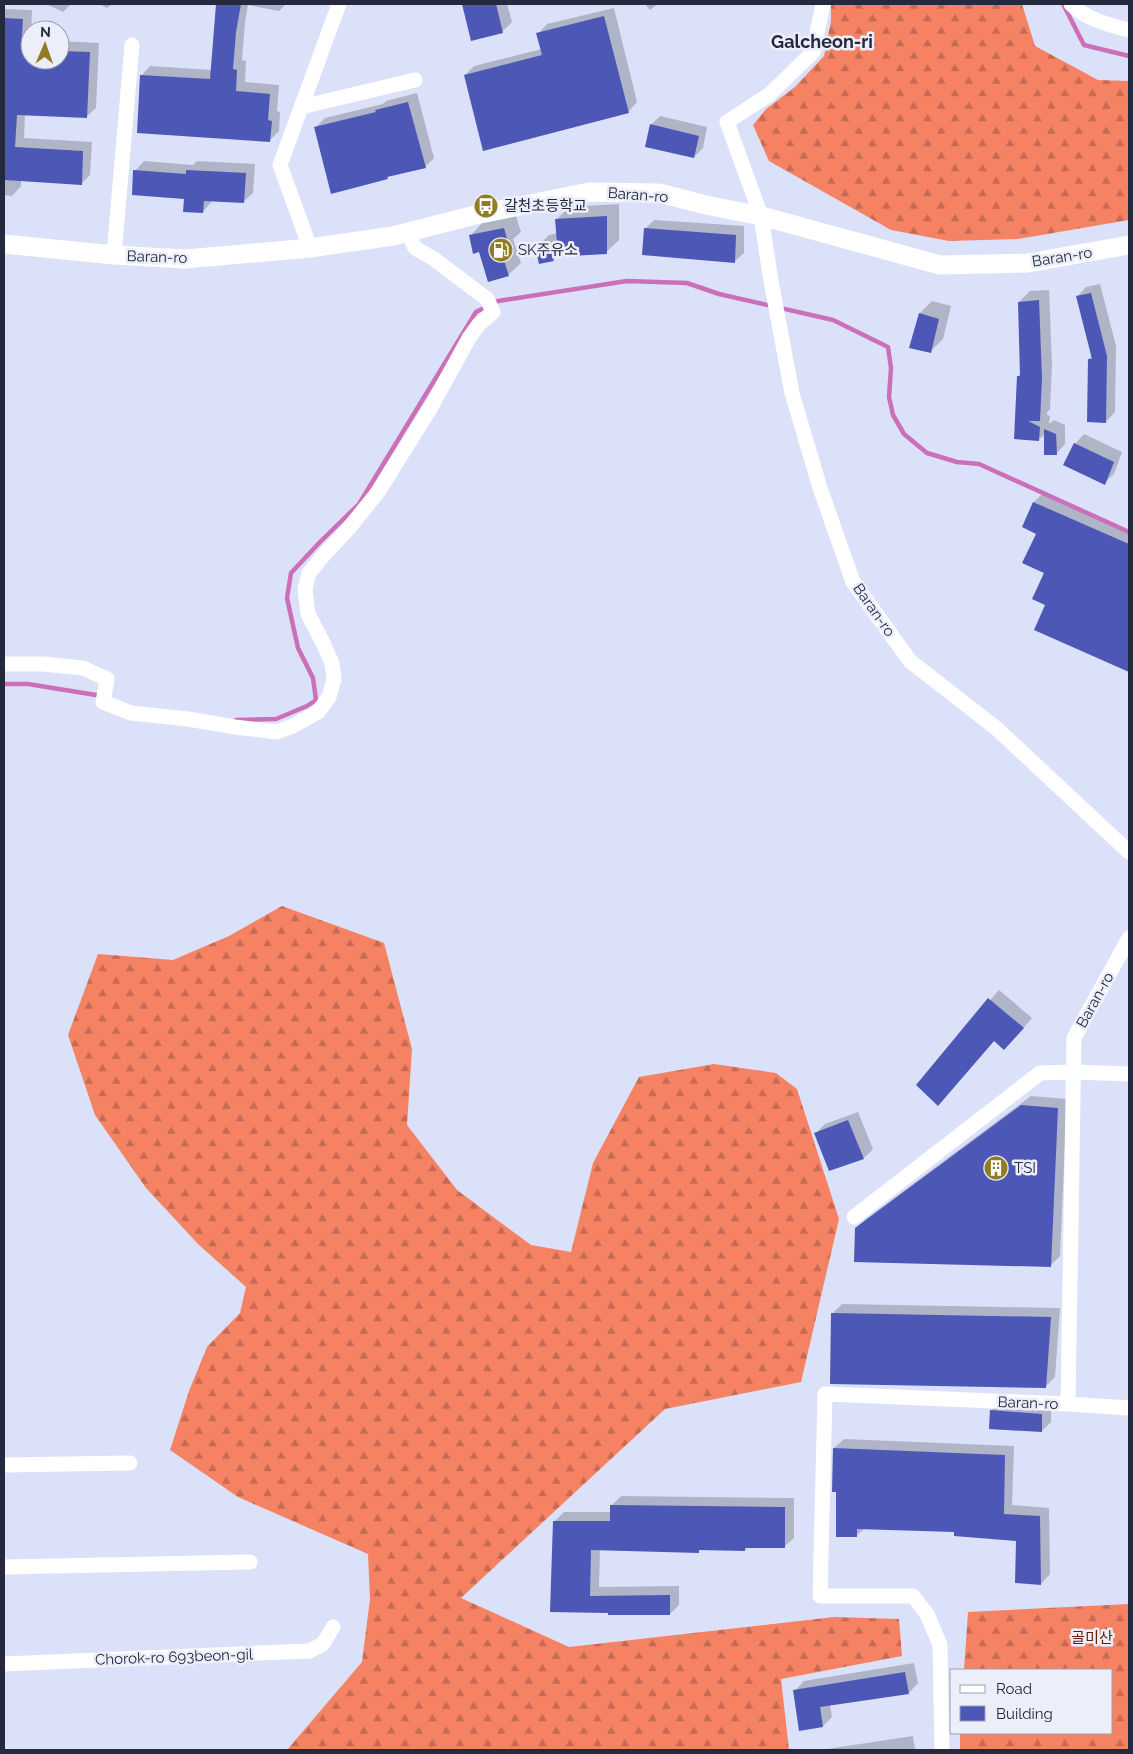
<svg xmlns="http://www.w3.org/2000/svg" width="1133" height="1754" font-family="Raleway,'Noto Sans KR',sans-serif">
	<style>
		.forest { fill: url(#forest-firs) }
		.shadow { fill: #0003 }
		.lines { fill: none; stroke-linecap: round; stroke-linejoin: round }
		.stream { stroke: #cc6fb9; stroke-width: 4.5 }
		.building { fill: #4d57b6 }
		.minor { stroke: #fff; stroke-width: 15 }
		.major { stroke: #fff; stroke-width: 19 }
		.labels { text-anchor: middle; stroke-width: 5; stroke-linejoin: round; paint-order: stroke }
		.street-label { font-size: 15px; fill: #25293e; stroke: #eceefa }
		.poi-label { font-size: 15px; fill: #25293e; stroke: #eceefa; text-anchor: start }
		.park-label { font-size: 15px; fill: #641c09; stroke: #eceefa }
		.quarter-label { font-size: 18px; font-weight: bold; fill: #25293e; stroke: #eceefa }
	</style>
	<defs>
		<pattern id="forest-firs" width="22" height="20" patternUnits="userSpaceOnUse" patternTransform="scale(1.25)"><rect width="22" height="20" fill="#f68264"/><path d="M5 1l3.5 6h-7zM16 11l3.5 6h-7z" fill="#c76a54"/></pattern>
	</defs>
	<rect width="100%" height="100%" fill="#dbe1f8"/>
	<g class="forest">
		<path d="M831,4H1022L1035,46L1098,80L1129,81V220L1018,239L949,241L891,230L769,161L753,125L766,109L795,87L824,56L831,21Z"/>
		<path d="M282,906L384,943L412,1049L407,1125L457,1190L531,1245L571,1252L593,1163L639,1077L714,1064L776,1073L797,1089L839,1219L801,1382L665,1409L461,1598L569,1647L834,1617L899,1619L902,1656L781,1679L789,1750H287L362,1662L370,1599L368,1554L238,1497L170,1450L189,1391L207,1347L240,1313L246,1287L198,1244L146,1188L95,1115L68,1035L98,954L173,960L229,936Z"/>
		<path d="M1129,1604V1750H960V1733H1112V1670H964L968,1612Z"/>
	</g>
	<g class="shadow">
		<path d="M46,4H71L63,12Z"/>
		<path d="M99,4H112L107,8Z"/>
		<path d="M218,4H286L279,11L248,5L245,22L242,60L246,61L245,82L279,85L277,111L280,112L279,131L270,140L141,76L150,66L212,70Z"/>
		<path d="M463,4H507L512,22L503,31L472,39Z"/>
		<path d="M645,4H658L650,10Z"/>
		<path d="M614,8L637,102L628,112L465,75L474,66L542,49L538,34L547,24Z"/>
		<path d="M4,9L32,10L30,60H60V41L99,43L96,108L86,117L25,114L24,138L92,142L90,175L81,184L21,180V186L12,196L4,195Z"/>
		<path d="M417,93L434,158L425,167L390,175L387,178L316,127L325,118L383,104L386,101Z"/>
		<path d="M660,116L707,127L703,148L694,157L651,125Z"/>
		<path d="M144,161L193,165L197,161L255,164L253,193L243,202L212,201L203,212L185,198L135,171Z"/>
		<path d="M619,204V240L606,252L558,255L553,260L536,248L549,235L557,233L556,220L569,207Z"/>
		<path d="M516,216L521,232L513,239L521,263L508,275L480,251L470,236L482,223Z"/>
		<path d="M654,220L744,226V253L734,262L645,229Z"/>
		<path d="M1100,284L1116,346L1115,412L1106,422L1089,359L1092,356L1077,297L1086,287Z"/>
		<path d="M1049,290L1052,366L1050,409L1046,414L1050,416L1049,424L1054,420L1065,425V444L1056,454L1045,434L1038,440L1015,438L1018,376L1021,374L1019,302L1030,291Z"/>
		<path d="M932,301L951,306L943,339L930,352L920,313Z"/>
		<path d="M1084,434L1122,452L1114,474L1104,483L1075,444Z"/>
		<path d="M1043,493L1129,531V671L1036,630L1047,604L1046,572L1038,533L1023,527L1034,502Z"/>
		<path d="M999,990L1032,1018L1014,1039L995,1040L938,1104L918,1085Z"/>
		<path d="M1031,1096L1067,1099L1060,1256L1050,1266L856,1229L866,1219Z"/>
		<path d="M858,1112L873,1149L864,1158L816,1133L825,1124Z"/>
		<path d="M842,1304L1060,1308L1055,1377L1046,1386L833,1313Z"/>
		<path d="M1000,1402L1051,1405V1422L1042,1431L991,1411Z"/>
		<path d="M844,1439L1014,1446L1012,1505L1049,1508L1050,1574L1041,1584L1018,1540L956,1531L865,1528L856,1536L837,1491L834,1448Z"/>
		<path d="M621,1496L794,1498V1538L784,1547H748L745,1550L701,1549L699,1551L600,1549L599,1587L679,1586V1605L670,1614L551,1611L555,1521L564,1512H611V1506Z"/>
		<path d="M914,1663L918,1683L909,1693L830,1705L832,1717L823,1726L800,1729L795,1691L804,1681Z"/>
		<path d="M913,1736L915,1750H820Z"/>
	</g>
	<g class="lines">
		<g class="stream">
			<path d="M1063,4L1084,45L1129,56"/>
			<path d="M4,684H28L102,696"/>
			<path d="M236,720L276,719L307,706L316,700L313,678L298,648L287,598L291,573L320,542L359,504L476,312L498,301L627,281L687,283L719,294L833,320L888,347L891,368L889,397L893,415L904,434L927,453L957,462L979,464L1129,532"/>
		</g>
	</g>
	<g class="building">
		<path d="M216,4H241L236,32L233,69L237,70L236,91L270,94L268,120L272,121L270,142L137,133L140,75L210,79Z"/>
		<path d="M462,4H496L503,33L471,41Z"/>
		<path d="M604,16L629,113L483,151L464,75L542,55L536,33Z"/>
		<path d="M4,18L23,19L21,49H30V60H60V51L90,52L87,118L17,115L15,147L83,151L82,185L4,180Z"/>
		<path d="M408,102L426,168L387,177L388,179L331,194L314,127L376,112L375,110Z"/>
		<path d="M650,124L699,136L694,158L645,147Z"/>
		<path d="M133,170L186,174V170L246,173L244,203L204,201L203,213L183,212L184,199L132,195Z"/>
		<path d="M607,216V254L552,257L554,261L539,264L535,247L557,243L555,219Z"/>
		<path d="M504,228L509,246L500,248L509,276L488,282L479,252L473,254L469,235Z"/>
		<path d="M644,228L736,235L735,263L642,255Z"/>
		<path d="M1091,293L1107,356L1106,423L1087,422L1088,359H1092L1076,296Z"/>
		<path d="M1039,300L1042,378L1040,421H1028L1040,427L1039,441L1014,439L1017,376H1020L1018,302Z"/>
		<path d="M919,313L939,319L931,353L909,348Z"/>
		<path d="M1044,429L1056,434L1057,455H1044Z"/>
		<path d="M1074,443L1114,462L1105,485L1063,465Z"/>
		<path d="M1033,502L1129,544V672L1034,630L1045,605L1032,599L1044,573L1022,563L1036,534L1022,527Z"/>
		<path d="M988,998L1024,1028L1004,1050L994,1041L938,1106L916,1085Z"/>
		<path d="M1021,1105L1058,1108L1051,1267L854,1262L855,1228Z"/>
		<path d="M848,1120L864,1159L829,1171L814,1133Z"/>
		<path d="M831,1313L1051,1317L1046,1388L830,1384Z"/>
		<path d="M990,1410L1042,1414V1432L989,1429Z"/>
		<path d="M833,1448L1005,1455L1004,1514L1040,1516L1041,1585L1015,1583L1016,1541L954,1536V1532L857,1529V1537H836V1492H832Z"/>
		<path d="M610,1505L785,1507V1548H745V1551L699,1550V1553L591,1550L590,1596L670,1595V1615H608V1613L550,1612L553,1521H610Z"/>
		<path d="M905,1672L909,1694L820,1707L823,1727L799,1731L793,1690Z"/>
	</g>
	<g class="lines">
		<g class="minor">
			<path d="M823,4L813,52L770,94L727,122L761,216L771,281L792,393L820,488L853,582L910,661L996,728L1129,852"/>
			<path d="M1071,4C1084,18 1111,26 1129,30"/>
			<path d="M301,107L415,80"/>
			<path d="M310,248L280,165L339,4"/>
			<path d="M114,255L132,45"/>
			<path d="M4,664H43L83,668L107,679L103,702L131,713L188,719L235,727L277,732L293,726L318,712L329,697L334,679L332,663L323,643L308,614L305,589L309,573L323,556L349,528L378,492L431,407L469,338L479,324L493,312L487,299L434,259L415,248L408,232"/>
			<path d="M854,1217L1040,1073L1073,1072L1129,1074"/>
			<path d="M1068,1404L1129,1408"/>
			<path d="M4,1465L130,1463"/>
			<path d="M4,1567L250,1562"/>
			<path d="M4,1664L309,1651L323,1644L333,1627"/>
			<path d="M942,1750L940,1645L927,1614L913,1596H820L825,1394L1068,1404L1074,1038L1129,938"/>
		</g>
		<path class="major" d="M4,244L114,255L185,259L310,248L393,236L475,215L589,192L659,193L706,205L761,216L940,265L1028,263L1129,245"/>
	</g>
	<defs>
		<symbol id="bus-disc" viewBox="-11 -11 22 22"><circle r="9.5" fill="#917c23" stroke="#eceefa"/><path d="M-5-6H5V4H4V6H2V4H-2V6H-4V4H-5ZM-3.5-4V0h7V-4ZM-3.5 1.2v1.5H-2V1.2ZM2 1.2v1.5H3.5V1.2Z" fill="#fff"/></symbol>
		<symbol id="fuel-disc" viewBox="-11 -11 22 22"><circle r="9.5" fill="#917c23" stroke="#eceefa"/><path d="M-5.5-6h7V0h2V4h1.3V-2.5L3-4.5l.8-.8L6-3V5H2.5V1h-1V6h-7ZM-4.2-4.7v3.2H.2V-4.7Z" fill="#fff"/></symbol>
		<symbol id="building-disc" viewBox="-11 -11 22 22"><circle r="9.5" fill="#917c23" stroke="#eceefa"/><path d="M-4-6H4V6H1V3H-1V6H-4ZM-2.5-4.3h1.7v1.8h-1.7ZM.8-4.3h1.7v1.8H.8ZM-2.5-1h1.7V.8h-1.7ZM.8-1h1.7V.8H.8Z" fill="#fff"/></symbol>
	</defs>
	<g fill-rule="evenodd">
		<use href="#bus-disc" x="472" y="192" width="28" height="28"/>
		<use href="#fuel-disc" x="487" y="236" width="28" height="28"/>
		<use href="#building-disc" x="982" y="1154" width="28" height="28"/>
	</g>
	<g class="labels">
		<g class="street-label">
			<text transform="translate(638 195) rotate(4)" y="5">Baran-ro</text>
			<text transform="translate(157 257) rotate(2)" y="5">Baran-ro</text>
			<text transform="translate(1062 257) rotate(-9)" y="5">Baran-ro</text>
			<text transform="translate(874 610) rotate(55)" y="5">Baran-ro</text>
			<text transform="translate(1095 1000) rotate(-61)" y="5">Baran-ro</text>
			<text transform="translate(1028 1403) rotate(2)" y="5">Baran-ro</text>
			<text transform="translate(174 1657) rotate(-2)" y="5">Chorok-ro 693beon-gil</text>
		</g>
		<g class="poi-label">
			<text x="504" y="211">갈천초등학교</text>
			<text x="518" y="255">SK주유소</text>
			<text x="1014" y="1173">TSI</text>
		</g>
		<g class="park-label">
			<text x="1092" y="1643">골미산</text>
		</g>
		<g class="quarter-label">
			<text x="822" y="48">Galcheon-ri</text>
		</g>
	</g>
	<rect width="1133" height="1754" fill="none" stroke="#25293e" stroke-width="10"/>
	<rect x="950" y="1669" width="162" height="65" fill="#eceefa" stroke="#9c9faf"/>
	<rect x="960" y="1685" width="25" height="8" fill="#ffffff" stroke="#9c9faf"/>
	<text x="996" y="1694" font-size="15" fill="#25293e">Road</text>
	<rect x="960" y="1706" width="25" height="15" fill="#4d57b6" stroke="#9c9faf"/>
	<text x="996" y="1719" font-size="15" fill="#25293e">Building</text>
	<g transform="translate(45 45) rotate(2)"><circle r="24" fill="#eceefa" stroke="#9c9faf"/>
	<path d="M0-4L9 19L0 12L-9 19Z" fill="#917c23"/>
	<text y="-8" font-size="14" font-weight="bold" text-anchor="middle" fill="#25293e">N</text>
	</g>
</svg>
